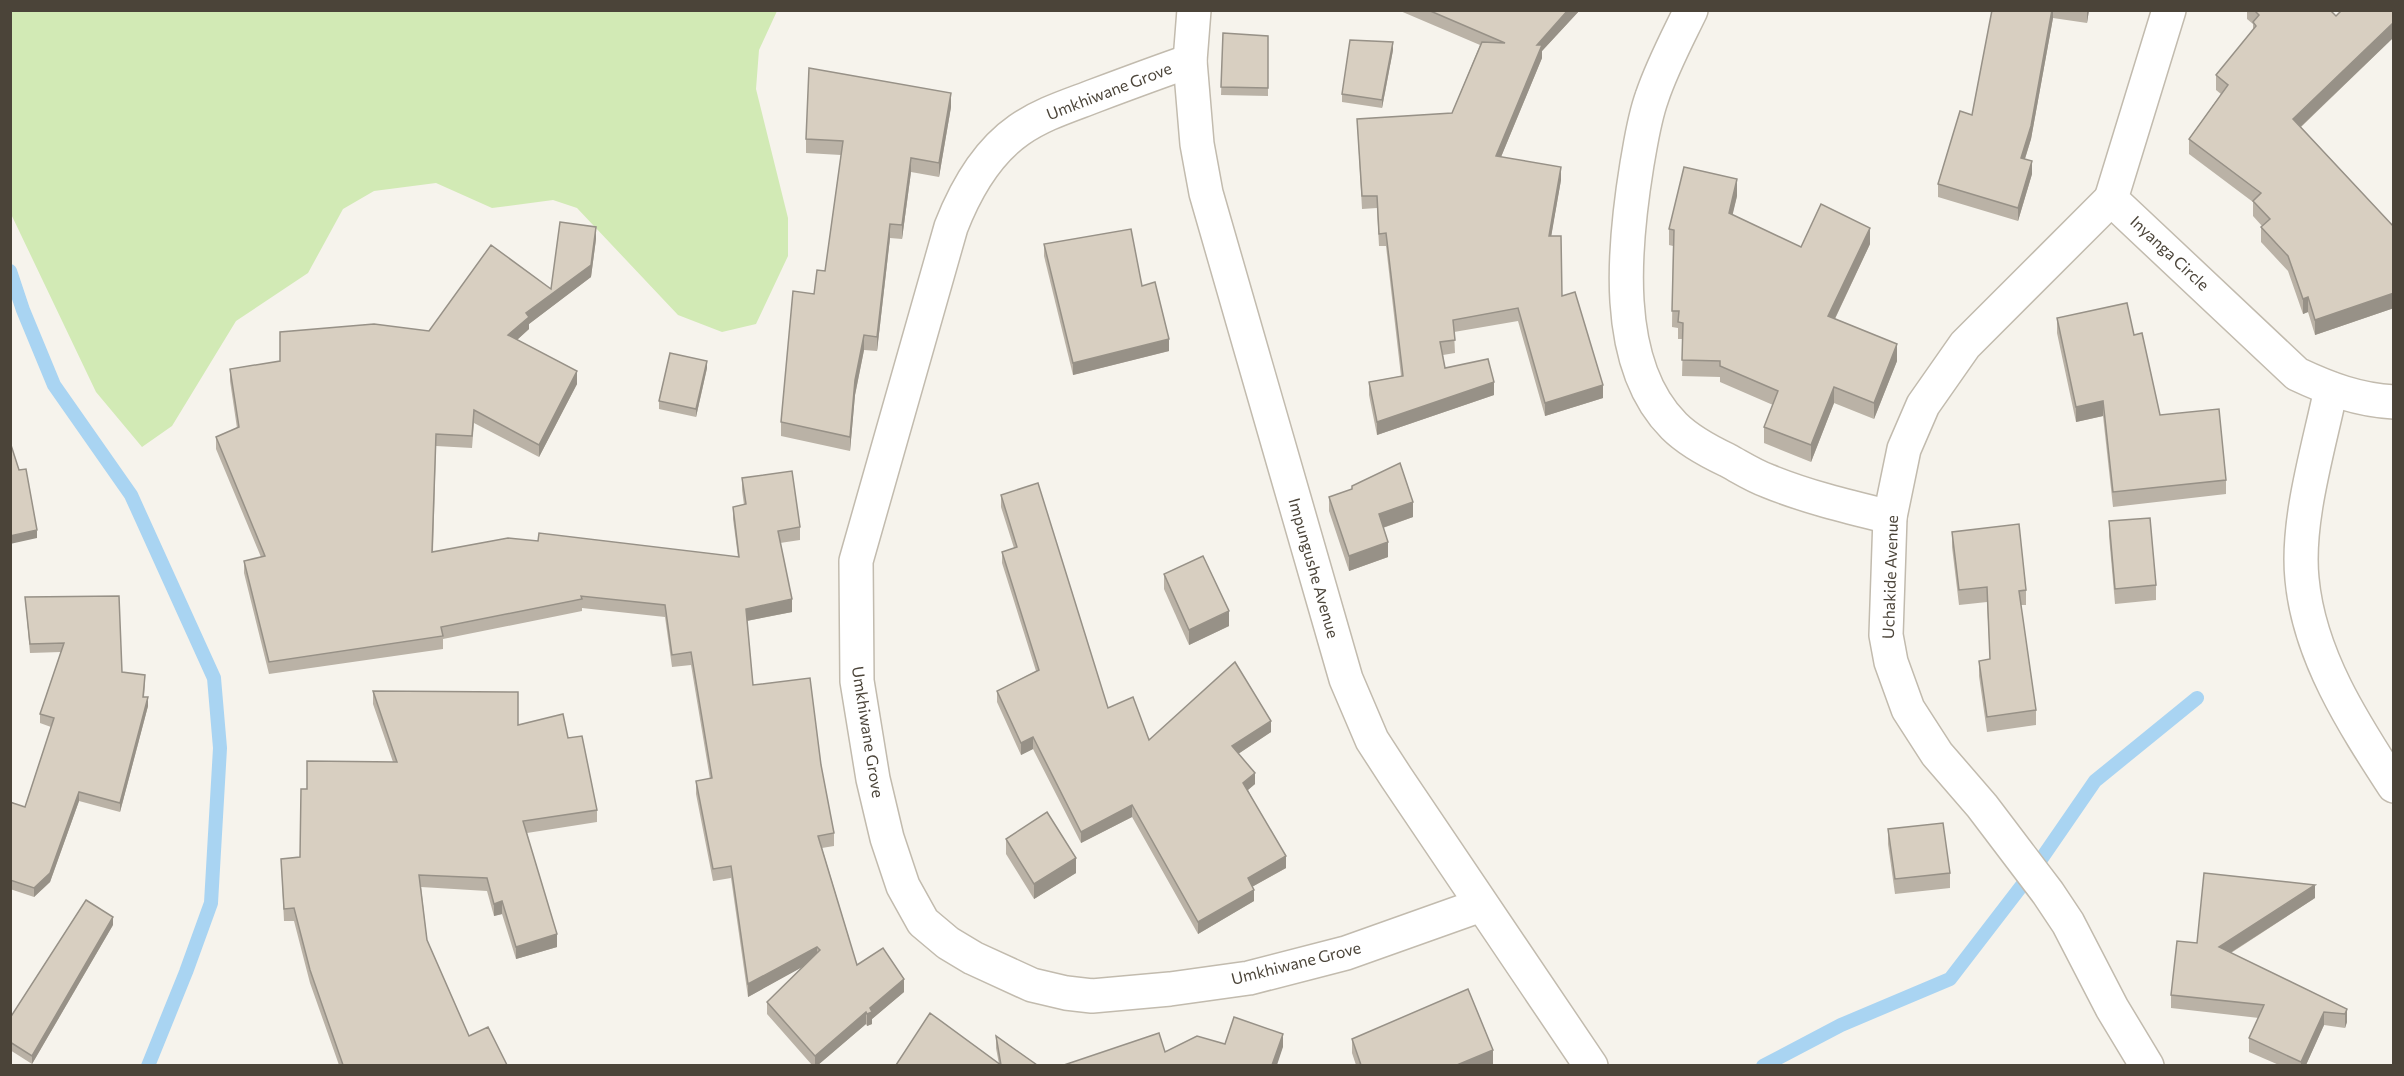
<svg xmlns="http://www.w3.org/2000/svg" width="2404" height="1076" font-family="Commissioner,sans-serif">
	<style>
		.green { fill: #d2eab5 }
		.lines { fill: none; stroke-linecap: round; stroke-linejoin: round }
		.stream { stroke: #a9d4f2; stroke-width: 14 }
		.minor-casing { stroke: #c2bbae; stroke-width: 36 }
		.minor { stroke: #fff; stroke-width: 33 }
		.wall { fill: #bab2a6 }
		.shaded-wall { fill: #979187 }
		.building { fill: #d8cfc1; stroke: #979187; stroke-width: 1.5 }
		.labels { text-anchor: middle; stroke-width: 4.5; stroke-linejoin: round; paint-order: stroke }
		.street-label { font-size: 16px; fill: #4b4439; stroke: #fff }
	</style>
	<rect width="100%" height="100%" fill="#f6f3ec"/>
	<path class="green" d="M11,11H777L759,50L756,89L788,218V256L756,324L722,332L678,315L577,208L553,200L492,208L436,183L374,191L343,209L308,273L236,321L172,426L142,447L96,392L11,214Z"/>
	<g class="lines">
		<g class="stream">
			<path d="M10,271L23,310L54,385L131,495L214,678L220,748L211,903L186,972L148,1066"/>
			<path d="M1763,1066L1841,1025L1950,979L2033,871L2095,781L2197,698"/>
		</g>
		<defs>
			<g id="minor">
				<path d="M1194,10L1190,61L1197,144L1206,193L1346,679L1372,740L1396,777L1591,1066"/>
				<path d="M1691,10C1677,39 1662,67 1652,97C1644,119 1641,142 1637,164C1624,244 1611,363 1674,426C1689,441 1708,451 1727,460C1740,467 1754,476 1768,481C1807,497 1849,507 1890,517"/>
				<path d="M2169,10L2111,199L2297,374C2329,389 2358,400 2394,402"/>
				<path d="M1190,61C1158,72 1126,84 1094,96C1068,106 1042,114 1019,130C986,153 965,191 951,227L856,561L857,681L873,779L887,838L903,886L923,922L948,943L973,958L1032,985L1066,993L1092,996L1170,989L1249,978L1346,953L1481,905"/>
				<path d="M2111,199L1965,345L1923,405L1904,449L1890,517L1886,635L1891,662L1908,709L1937,754L1982,806L2048,893L2068,923L2112,1008L2147,1066"/>
				<path d="M2331,389C2319,447 2296,521 2302,579C2309,655 2353,723 2394,786"/>
			</g>
		</defs>
		<use href="#minor" class="minor-casing"/>
		<use href="#minor" class="minor"/>
	</g>
	<g class="wall">
		<path d="M1398,10H1580L1542,51V58L1501,157L1561,180L1551,236L1562,296L1603,398L1545,416L1518,321L1454,332L1455,353L1443,355L1445,368L1494,395L1377,435L1369,395V382L1401,376L1386,246H1379L1377,208L1362,209L1357,119L1452,113L1480,45Z"/>
		<path d="M1992,10H2089L2087,23L2053,18L2031,139L2025,159L2032,174L2018,221L1938,197V184L1972,115Z"/>
		<path d="M2247,10H2330L2336,16L2394,10V37L2301,127L2394,227V308L2315,335L2308,312L2303,314L2288,271L2261,242V227L2262,226L2253,216V202L2189,154V139L2221,94L2216,90V75L2253,30V24L2247,19Z"/>
		<path d="M1223,33L1268,36V96L1221,95Z"/>
		<path d="M1393,50L1382,108L1342,102V94Z"/>
		<path d="M951,107L939,177L911,172L902,239L890,238L877,351L864,350L855,395L850,451L781,436V422L814,294L825,271L841,155L806,153V139Z"/>
		<path d="M1737,196L1732,215L1801,247L1870,244L1835,319L1897,361L1874,419L1834,403L1811,462L1764,443V427L1773,405L1720,382V377L1682,376L1683,339H1678V328L1672,327L1673,246L1669,245V229Z"/>
		<path d="M596,239L591,277L529,324V329L517,340L577,384L539,457L474,423L472,448L436,446L433,552L538,541L738,557L733,519V507L744,505L742,490V478L800,527V540L780,543L792,612L747,621L753,685L821,765L834,833V846L822,848L857,965L904,992L872,1019V1024L867,1026L866,1024L818,1065H812L767,1014V1002L803,966L748,997L731,878L713,881L696,794V781L710,779L691,665L672,667L665,617L582,608V611L443,639V649L269,674L244,573V561L261,557L216,449V437L237,428L230,381V369L280,361L429,331L551,289Z"/>
		<path d="M1044,244L1142,286L1169,351L1073,375L1044,256Z"/>
		<path d="M2057,318L2134,335L2160,415L2226,480V494L2113,507L2103,416L2076,422L2057,333Z"/>
		<path d="M707,368L696,417L659,409V401Z"/>
		<path d="M1352,486L1413,517L1383,528L1388,557L1349,571L1329,511V497L1352,489Z"/>
		<path d="M1001,495L1108,708L1149,740L1271,732L1238,754L1255,784L1248,790L1286,868L1252,887L1254,901L1198,934L1132,817L1081,843L1033,749L1021,755L997,702V691L1036,671L1002,563V552L1014,548L1001,507Z"/>
		<path d="M2109,521L2156,585V600L2115,604L2109,536Z"/>
		<path d="M1952,532L2026,590V605H2021L2036,710V725L1987,732L1979,676V661L1990,659L1987,602L1959,605L1952,547Z"/>
		<path d="M1164,574L1229,626L1189,645L1164,589Z"/>
		<path d="M25,597L122,672L145,684L144,697L148,706L120,812L79,801L50,882L34,897L10,889V802L25,807L51,727L40,723V714L61,652L30,653Z"/>
		<path d="M373,691L518,725L568,738L597,810V822L527,833L557,947L516,959L502,914L494,916L487,891L421,887L427,940L469,1036L507,1065H339L310,983L294,921H284L281,859L300,857L307,789L393,762L373,704Z"/>
		<path d="M1888,829L1950,873V888L1895,894L1888,844Z"/>
		<path d="M1006,839L1076,873L1034,899L1006,854Z"/>
		<path d="M2315,898L2231,953L2347,1009V1022L2345,1028L2324,1025L2306,1065H2279L2249,1052V1038L2259,1018L2171,1008V995L2197,943Z"/>
		<path d="M113,925L32,1064L10,1050V1018Z"/>
		<path d="M996,1036L1037,1065H896L999,1064L996,1048Z"/>
		<path d="M1352,1039L1493,1065H1356L1352,1053Z"/>
	</g>
	<g class="shaded-wall">
		<path d="M1568,10H1580L1542,51V58L1496,169V156L1537,45Z"/>
		<path d="M2052,10H2053V18L2031,139L2021,171V158Z"/>
		<path d="M2087,10H2089L2087,23Z"/>
		<path d="M2394,22V37L2293,134V119Z"/>
		<path d="M1393,42V50L1382,108V100Z"/>
		<path d="M951,93V107L939,177V163Z"/>
		<path d="M911,158V172L902,239V225Z"/>
		<path d="M2032,161V174L2018,221V208Z"/>
		<path d="M1561,167V180L1549,249V236Z"/>
		<path d="M1737,179V196L1729,230V213Z"/>
		<path d="M890,224V238L877,351V337Z"/>
		<path d="M596,227V239L591,277L529,324V329L508,348V335L526,313L591,265Z"/>
		<path d="M1870,228V244L1828,333V316Z"/>
		<path d="M2394,293V308L2315,335V320Z"/>
		<path d="M2308,297V312L2303,314V299Z"/>
		<path d="M864,335V350L855,395L850,451V437L855,380Z"/>
		<path d="M1169,339V351L1073,375V363Z"/>
		<path d="M1897,344V361L1874,419V403Z"/>
		<path d="M707,361V368L696,417V409Z"/>
		<path d="M577,371V384L539,457V445Z"/>
		<path d="M1494,382V395L1377,435V422Z"/>
		<path d="M1603,385V398L1545,416V403Z"/>
		<path d="M1834,387V403L1811,462V445Z"/>
		<path d="M2103,401V416L2076,422V407Z"/>
		<path d="M1413,502V517L1379,529V514Z"/>
		<path d="M37,530V538L10,544V536Z"/>
		<path d="M1388,542V557L1349,571V556Z"/>
		<path d="M792,599V612L746,621V609Z"/>
		<path d="M1229,611V626L1189,645V630Z"/>
		<path d="M148,697V706L120,812V803Z"/>
		<path d="M1271,721V732L1232,758V746Z"/>
		<path d="M1033,737V749L1021,755V743Z"/>
		<path d="M1255,773V784L1243,794V783Z"/>
		<path d="M79,792V801L50,882L34,897V888Z"/>
		<path d="M1132,805V817L1081,843V832Z"/>
		<path d="M1286,856V868L1248,889V878Z"/>
		<path d="M1076,858V873L1034,899V884Z"/>
		<path d="M2315,885V898L2219,960V947Z"/>
		<path d="M1254,890V901L1198,934V922Z"/>
		<path d="M502,901V914L494,916V904Z"/>
		<path d="M113,917V925L32,1064V1056Z"/>
		<path d="M557,934V947L516,959V947Z"/>
		<path d="M817,947V959L748,997V984Z"/>
		<path d="M904,979V992L872,1019V1024L867,1026V1014L870,1008Z"/>
		<path d="M2347,1009V1022L2345,1028V1014Z"/>
		<path d="M866,1012V1024L818,1065H815V1056Z"/>
		<path d="M2324,1012V1025L2306,1065H2301V1062Z"/>
		<path d="M1283,1034V1047L1277,1065H1272Z"/>
		<path d="M1493,1050V1065H1457Z"/>
	</g>
	<g class="building">
		<path d="M1428,10H1568L1537,45H1542L1496,156L1561,167L1549,236H1561L1562,296L1575,292L1603,385L1545,403L1518,308L1453,320L1455,340L1440,342L1445,368L1488,359L1494,382L1377,422L1369,382L1403,376L1386,233L1379,234L1377,196H1362L1357,119L1452,113L1482,42L1505,43Z"/>
		<path d="M1992,10H2052L2031,126L2021,158L2032,161L2018,208L1938,184L1960,111L1972,115Z"/>
		<path d="M2254,10H2330L2336,16L2342,10H2394V22L2293,119L2394,227V293L2315,320L2308,297L2303,299L2288,256L2261,227L2270,219L2253,201L2261,193L2189,139L2228,85L2216,75L2256,26L2253,22L2259,15Z"/>
		<path d="M1223,33L1268,36V88L1221,87Z"/>
		<path d="M1350,40L1393,42L1382,100L1342,94Z"/>
		<path d="M809,68L951,93L939,163L911,158L902,225L890,224L877,337L864,335L855,380L850,437L781,422L793,291L814,294L817,270L825,271L843,141L806,139Z"/>
		<path d="M1684,167L1737,179L1729,213L1801,247L1821,204L1870,228L1828,316L1897,344L1874,403L1834,387L1811,445L1764,427L1778,391L1720,366V361L1682,360L1683,323L1678,322L1679,311H1672L1674,230L1669,229Z"/>
		<path d="M560,222L596,227L591,265L526,313L529,317L508,335L577,371L539,445L474,410L472,436L436,434L432,552L508,538L538,541L539,533L739,557L733,507L746,504L742,478L792,471L800,527L778,531L792,599L746,609L753,685L810,678L821,765L834,833L818,836L857,965L883,948L904,979L870,1008L872,1012L867,1014L866,1012L815,1056L767,1002L820,950L817,947L748,984L731,866L713,869L696,781L712,778L691,652L672,655L665,605L581,596L582,599L441,627L443,636L269,662L244,561L265,556L216,437L239,427L230,369L280,361V332L374,324L429,331L491,245L551,289Z"/>
		<path d="M1131,229L1142,286L1155,282L1169,339L1073,363L1044,244Z"/>
		<path d="M2127,303L2134,335L2142,333L2160,415L2219,409L2226,480L2113,492L2103,401L2076,407L2057,318Z"/>
		<path d="M670,353L707,361L696,409L659,401Z"/>
		<path d="M10,442L19,470L26,469L37,530L10,536Z"/>
		<path d="M1400,463L1413,502L1379,514L1388,542L1349,556L1329,497L1352,489V486Z"/>
		<path d="M1038,483L1108,708L1133,697L1149,740L1235,662L1271,721L1232,746L1255,773L1243,783L1286,856L1248,878L1254,890L1198,922L1132,805L1081,832L1033,737L1021,743L997,691L1039,670L1002,552L1017,547L1001,495Z"/>
		<path d="M2150,518L2156,585L2115,589L2109,521Z"/>
		<path d="M2019,524L2026,590L2019,591L2036,710L1987,717L1979,661L1990,659L1987,587L1959,590L1952,532Z"/>
		<path d="M1203,556L1229,611L1189,630L1164,574Z"/>
		<path d="M119,596L122,672L145,675L143,697H148L120,803L79,792L50,873L34,888L10,880V802L25,807L54,718L40,714L64,643L30,644L25,597Z"/>
		<path d="M373,691L518,692V725L563,714L568,738L582,736L597,810L523,821L557,934L516,947L502,901L494,904L487,878L419,875L427,940L469,1036L488,1027L507,1065H343L310,970L294,908L284,909L281,859L300,857L301,789H307V761L397,762Z"/>
		<path d="M1047,812L1076,858L1034,884L1006,839Z"/>
		<path d="M1943,823L1950,873L1895,879L1888,829Z"/>
		<path d="M2204,873L2315,885L2219,947L2347,1009L2345,1014L2324,1012L2301,1062L2249,1038L2264,1005L2171,995L2177,941L2197,943Z"/>
		<path d="M86,900L113,917L32,1056L10,1042V1018Z"/>
		<path d="M1468,989L1493,1050L1457,1065H1361L1352,1039Z"/>
		<path d="M930,1013L1001,1065L996,1036L1037,1065H896Z"/>
		<path d="M1234,1017L1283,1034L1272,1065H1064L1159,1033L1165,1052L1197,1036L1225,1044Z"/>
	</g>
	<g class="labels">
		<g class="street-label">
			<text transform="translate(1109 91) rotate(-21)" y="6">Umkhiwane Grove</text>
			<text transform="translate(2170 253) rotate(43)" y="6">Inyanga Circle</text>
			<text transform="translate(1314 568) rotate(74)" y="6">Impungushe Avenue</text>
			<text transform="translate(1890 577) rotate(-88)" y="6">Uchakide Avenue</text>
			<text transform="translate(868 732) rotate(81)" y="6">Umkhiwane Grove</text>
			<text transform="translate(1296 963) rotate(-14)" y="6">Umkhiwane Grove</text>
		</g>
	</g>
	<rect width="2404" height="1076" fill="none" stroke="#4b4439" stroke-width="24"/>
</svg>
